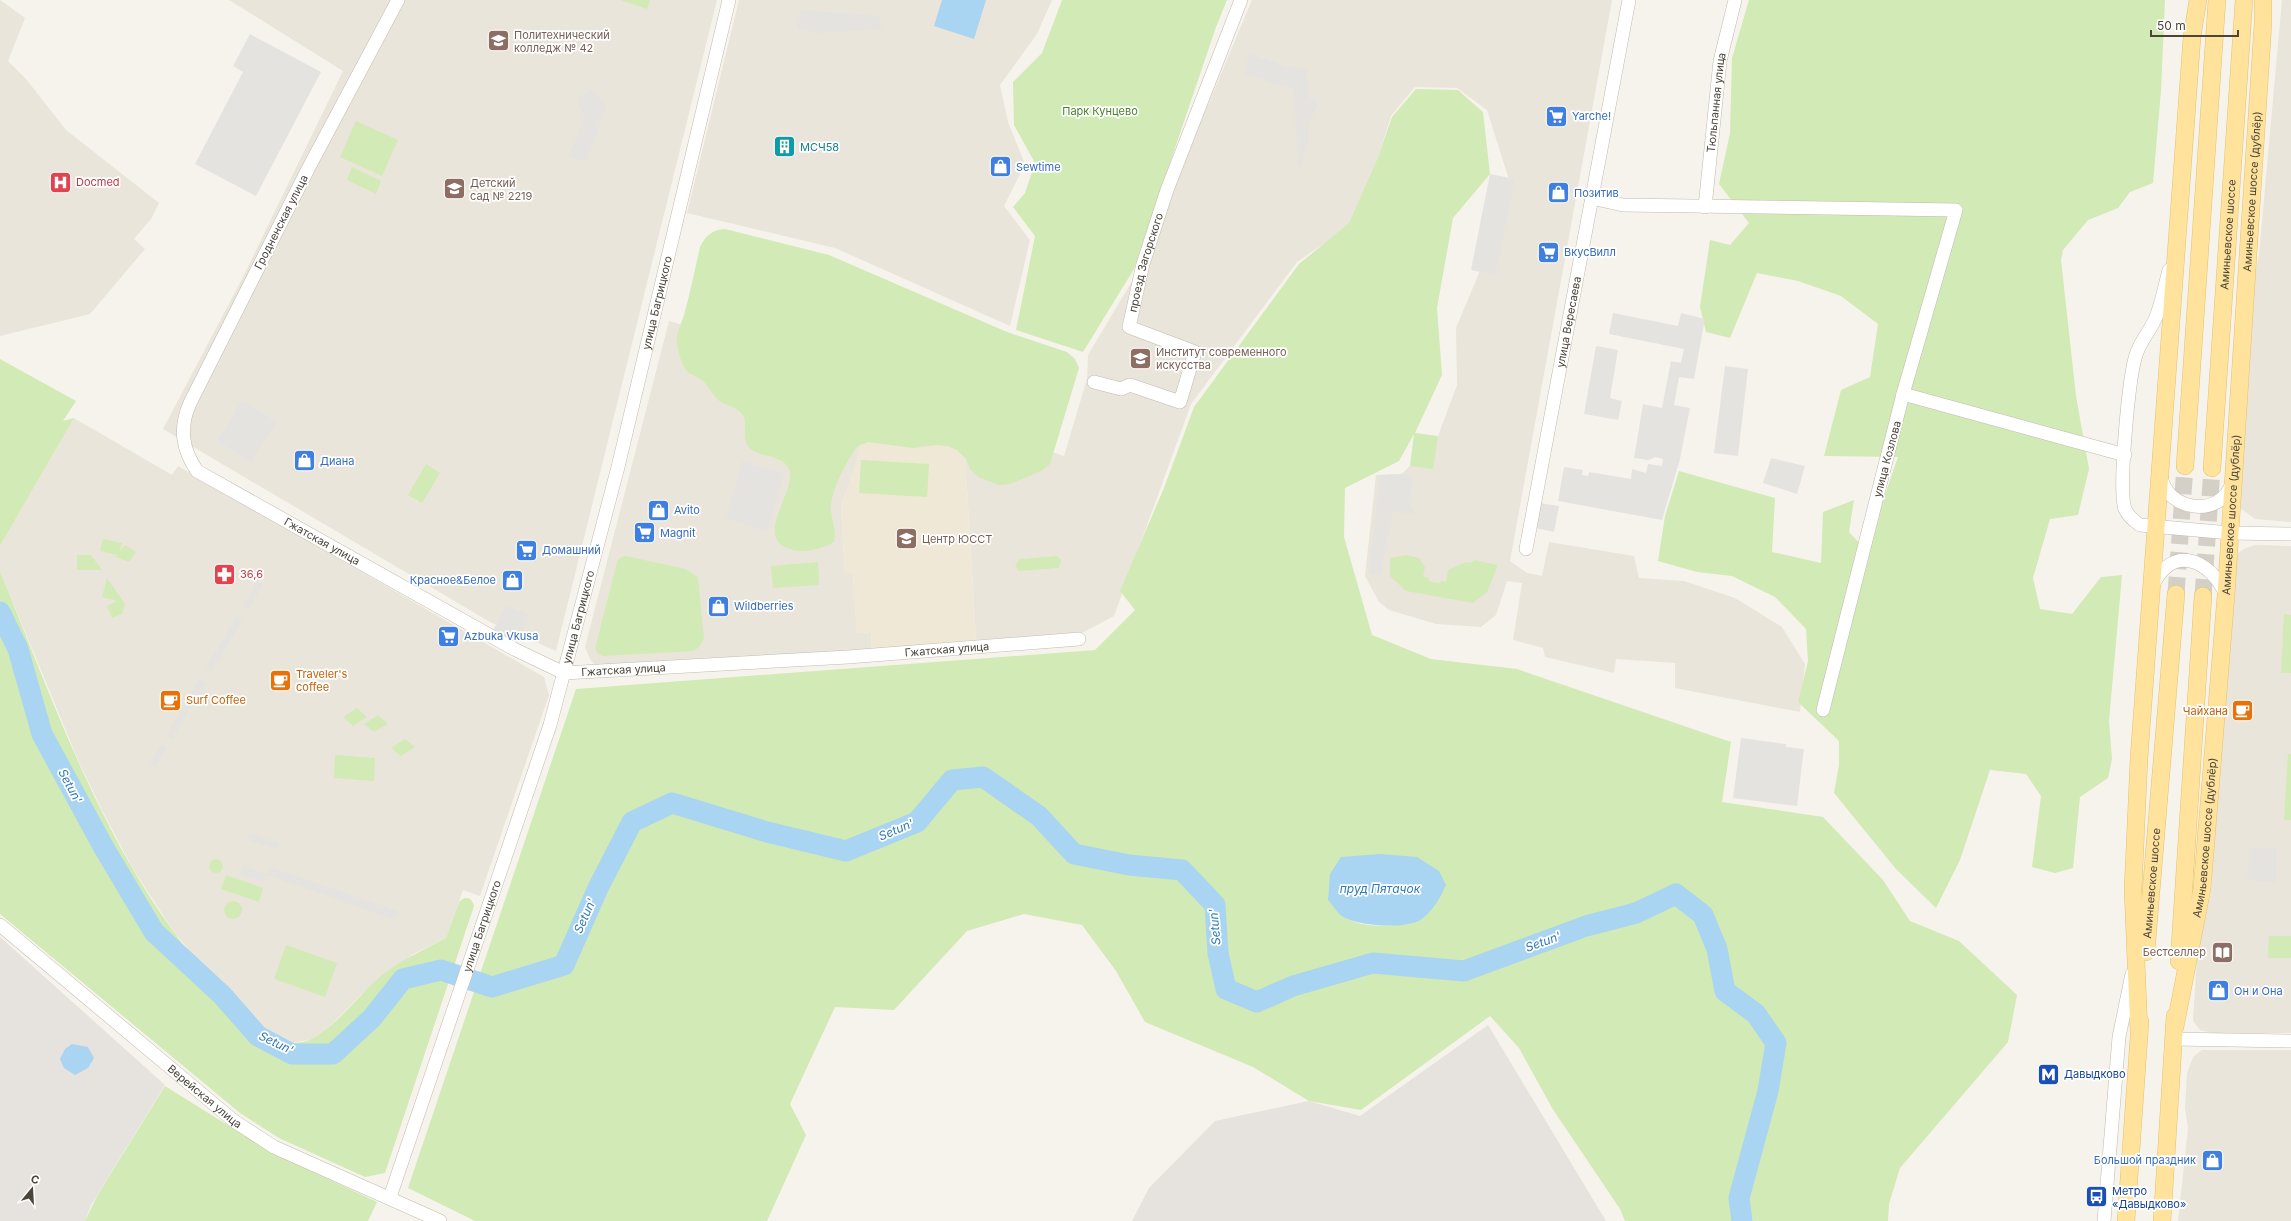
<svg xmlns="http://www.w3.org/2000/svg" width="2291" height="1221" font-family="Inter,sans-serif">
	<style>
		.residential { fill: #eae5da }
		.industrial { fill: #e6e2dd }
		.education { fill: #efe8d6 }
		.green { fill: #d2eab5; fill-rule: evenodd }
		.parking { fill: #e5e3e0 }
		.water { fill: #a9d4f2 }
		.lines { fill: none; stroke-linecap: round; stroke-linejoin: round }
		.river { stroke: #a9d4f2; stroke-width: 21 }
		.major-tunnel { stroke: #d4d0c8; stroke-width: 17; stroke-dasharray: 17 8; stroke-linecap: butt }
		.minor-casing { stroke: #c2bbae; stroke-width: 14 }
		.major-casing { stroke: #e6c16a; stroke-width: 18 }
		.minor { stroke: #fff; stroke-width: 13 }
		.major { stroke: #ffe39c; stroke-width: 17 }
		.labels { text-anchor: middle; stroke-width: 3.5; stroke-linejoin: round; paint-order: stroke }
		.education-label { font-size: 11px; fill: #785e54; stroke: #fff; text-anchor: start }
		.street-label { font-size: 11px; fill: #4b4439; stroke: #fff }
		.park-label { font-size: 11px; fill: #4a7f2a; stroke: #fff }
		.shop-label { font-size: 11px; fill: #366cbe; stroke: #fff; text-anchor: start }
		.culture-label { font-size: 11px; fill: #0d838f; stroke: #fff; text-anchor: start }
		.health-label { font-size: 11px; fill: #be3a42; stroke: #fff; text-anchor: start }
		.food-label { font-size: 11px; fill: #c56008; stroke: #fff; text-anchor: start }
		.transit-label { font-size: 11px; fill: #164399; stroke: #fff; text-anchor: start }
		.water-label { font-size: 12px; font-style: italic; fill: #2e7ab2; stroke: #fff }
	</style>
	<rect width="100%" height="100%" fill="#f6f3ec"/>
	<g class="residential">
		<path d="M0,0L25,18L8,61L26,79L66,130L159,203L151,219L134,239L145,249L90,314L0,336Z"/>
		<path d="M229,0H717L556,651L490,622L163,429L243,277L343,71Z"/>
		<path d="M739,0H1052L1037,34L1000,85L1008,122L1025,164L1004,206L1030,240L1010,326L835,248L687,213Z"/>
		<path d="M1252,0H1612L1510,561L1527,573L1542,576L1549,542L1634,556L1639,578L1684,581L1735,598L1782,627L1805,664L1800,712L1675,688V663L1616,659L1614,673L1545,657L1543,648L1513,640L1522,583L1507,581L1496,615L1481,627L1436,624L1389,610L1379,602L1365,576L1376,475L1402,474L1438,436L1457,385L1456,328L1487,254L1511,186L1487,110L1457,88L1415,87L1391,116L1373,174L1349,226L1297,262L1191,404L1114,616L1084,632L976,640L963,422L1064,456L1087,379L1088,355L1138,271Z"/>
		<path d="M2282,0H2291V522L2255,519L2240,508L2237,495L2250,301L2259,254Z"/>
		<path d="M669,321L709,332L871,391L857,461L841,506L845,573H853L857,633L871,632L872,649L601,666L594,664L590,659L585,647Z"/>
		<path d="M74,418L172,475L178,466L544,677L549,695L480,896L463,890L446,938L413,954L362,994L325,1031L313,1039L292,1043L275,1039L261,1028L227,996L174,932L133,869L102,810L78,760L0,571V546Z"/>
		<path d="M2255,545L2291,546V1033H2213L2200,1030L2193,1021L2197,956L2211,892L2233,565L2238,553L2244,549Z"/>
		<path d="M2202,1050H2291V1221H2178L2188,1128L2185,1108L2187,1073L2193,1057Z"/>
	</g>
	<g class="industrial">
		<path d="M0,937L165,1085L91,1205L85,1221H0Z"/>
		<path d="M1488,1025L1606,1221H1132L1149,1188L1215,1121L1309,1101L1360,1116Z"/>
	</g>
	<path class="education" d="M871,391L963,422L976,640L872,649L871,632L857,633L853,573H845L841,506L857,461Z"/>
	<g class="green">
		<path d="M620,0H650L647,9Z"/>
		<path d="M1062,0H1227L1216,27L1134,269L1083,352L1016,330L1035,236L1013,207L1025,193L1035,163L1014,125L1013,82L1042,53Z"/>
		<path d="M1749,0H2165L2161,91L2153,183L2130,192L2118,208L2088,220L2063,250L2061,260L2076,396L2089,469L2078,515L2050,519L2033,578L2040,609L2072,614L2101,577L2122,575L2109,721L2112,759L2108,778L2080,797L2073,868L2055,873L2032,867L2041,796L2026,774L1990,770L1960,860L1936,908L1896,869L1834,793L1839,765V741L1798,702L1808,661L1806,629L1775,597L1732,576L1697,572L1658,561L1665,516L1679,471L1775,498L1772,552L1821,563L1823,512L1854,500L1849,532L1866,550L1898,457L1824,456L1841,390L1870,377L1878,324L1841,296L1798,281L1757,273L1730,338L1706,332L1700,307L1710,240L1730,245L1749,223L1719,184L1730,133L1732,58Z"/>
		<path d="M1416,89L1458,90L1483,112L1490,174L1453,218L1437,308L1442,375L1415,433L1438,436L1433,469L1410,466L1414,434L1399,461L1345,488L1344,537L1372,635L1431,659L1517,669L1731,742L1722,802L1823,817L1883,880L1910,921L1959,941L2017,995L2008,1042L1900,1168L1889,1204L1888,1221H1625L1620,1209L1552,1108L1519,1048L1490,1016L1361,1110L1309,1101L1253,1067L1145,1022L1116,971L1082,925L1024,914L967,931L894,1010L835,1007L790,1104L806,1135L767,1221H475L408,1188L576,689L1095,650L1135,610L1120,591L1164,488L1194,407L1299,264L1349,223L1377,160L1392,117ZM1328,899L1422,919C1399,926 1368,930 1345,918C1339,915 1333,905 1328,899Z"/>
		<path d="M356,121L398,140L382,176L340,157Z"/>
		<path d="M352,167L381,181L376,194L347,180Z"/>
		<path d="M725,229L829,255L1007,332L1067,352L1075,359L1079,368L1050,464L1041,471L1010,484L999,485L978,477L970,469L966,459L957,450L947,446L936,445L913,448L868,442L858,446C847,459 829,494 831,511C832,523 837,530 834,542C823,548 807,553 794,550C749,541 798,491 789,469C782,453 757,459 748,446C741,436 749,424 742,414C737,407 728,406 721,402C713,397 711,390 706,384C701,377 691,376 686,370C681,363 676,347 677,338C677,331 682,322 684,315C690,293 695,270 700,247C706,235 712,230 725,229Z"/>
		<path d="M0,359L76,401L63,421L74,418L0,546Z"/>
		<path d="M861,460L929,464L927,497L859,493Z"/>
		<path d="M426,464L440,473L422,503L408,495Z"/>
		<path d="M103,539L122,543L120,551L125,545L136,552L129,562L116,557L117,555L100,551Z"/>
		<path d="M77,555H91L102,570H77Z"/>
		<path d="M1406,555L1419,558L1425,567L1423,577L1429,578L1428,581L1440,583L1441,581L1446,582L1448,570L1466,562L1471,563L1474,560L1498,565L1487,592L1473,603L1406,591L1390,576V558Z"/>
		<path d="M626,556L685,569L698,577L704,639L698,648L693,651L603,656L598,654L595,649L617,562L621,557Z"/>
		<path d="M1057,556L1061,560L1059,568L1019,571L1015,566L1020,559Z"/>
		<path d="M818,562L819,585L773,588L771,566Z"/>
		<path d="M0,571C62,723 118,891 239,1007C257,1024 276,1047 303,1042C329,1037 363,989 386,972C405,958 425,949 446,938L459,902L464,898C470,898 472,899 474,906L385,1173L365,1177L279,1138L240,1113L0,914Z"/>
		<path d="M107,578L125,604L122,614L112,618L107,606L117,601L102,597Z"/>
		<path d="M2284,614L2291,615V673H2281Z"/>
		<path d="M357,708L367,717L353,726L343,717Z"/>
		<path d="M378,715L388,724L374,732L364,724Z"/>
		<path d="M405,739L415,747L401,756L391,748Z"/>
		<path d="M2288,754H2291V820H2284Z"/>
		<path d="M335,755L375,758L374,781L334,778Z"/>
		<circle cx="216" cy="866" r="7"/>
		<path d="M226,875L263,888L259,902L221,889Z"/>
		<circle cx="233" cy="910" r="9"/>
		<path d="M2269,936H2291V958H2268Z"/>
		<path d="M286,945L337,963L325,997L274,979Z"/>
		<path d="M165,1086L271,1152L377,1202L368,1221H85L97,1196Z"/>
	</g>
	<g class="parking">
		<path d="M801,10L879,16L882,29L818,33L797,28Z"/>
		<path d="M250,34L321,72L256,196L195,164L243,72L233,66Z"/>
		<path d="M1249,53L1286,66L1307,70L1308,96L1318,102L1308,128V144L1299,170L1293,89L1244,74Z"/>
		<path d="M591,89L606,106L586,162L569,156L584,118L577,100Z"/>
		<path d="M1490,174L1515,179L1496,275L1471,270Z"/>
		<path d="M1613,313L1678,326L1681,313L1705,319L1694,379L1679,377L1674,405L1690,408L1680,459L1662,520L1558,501L1564,467L1583,470L1582,475L1588,476L1589,472L1631,479L1632,469L1646,473L1648,464L1662,466L1663,459L1655,457L1649,460L1634,458L1643,404L1662,408L1671,361L1681,363L1684,349L1609,334Z"/>
		<path d="M1596,346L1618,350L1610,398L1622,401L1618,420L1584,414Z"/>
		<path d="M1725,366L1748,369L1738,456L1714,453Z"/>
		<path d="M242,400L277,422L251,462L217,441Z"/>
		<path d="M1771,458L1805,466L1797,494L1763,483Z"/>
		<path d="M742,461L784,473L767,531L726,519Z"/>
		<path d="M1402,474L1413,477L1409,505L1416,515L1393,511L1380,575L1369,573L1380,475Z"/>
		<path d="M1534,502L1559,506L1554,532L1530,527Z"/>
		<path d="M257,582L263,585L249,609L243,605Z"/>
		<path d="M506,605L530,615L514,649L490,636Z"/>
		<path d="M237,616L243,620L212,671L206,667Z"/>
		<path d="M199,680L205,683L172,739L166,736Z"/>
		<path d="M1741,738L1786,744V747L1804,749L1797,806L1733,798Z"/>
		<path d="M161,744L167,748L155,767L149,764Z"/>
		<path d="M249,833L279,843L277,850L247,839Z"/>
		<path d="M2250,848H2276V882L2247,880Z"/>
		<path d="M243,866L266,874L263,882L240,875Z"/>
		<path d="M270,867L398,911L395,920L267,875Z"/>
	</g>
	<g class="water">
		<path d="M942,0H986L974,39L934,26Z"/>
		<path d="M1380,854L1417,857L1439,871L1446,885C1440,898 1434,909 1423,918C1410,930 1360,926 1345,918C1338,915 1333,905 1328,900L1330,874L1341,857Z"/>
		<path d="M72,1044L88,1047L94,1058L88,1068L75,1075L64,1068L60,1059L65,1049Z"/>
	</g>
	<g class="lines">
		<path class="river" d="M0,612L18,649L42,734L104,848L154,932L222,995L258,1036L292,1054H333L372,1018L403,979L441,970L492,987L564,965L598,888L632,822L672,803L767,832L846,851L917,822L952,780L983,777L1039,816L1074,854L1129,865L1182,870L1215,905L1218,953L1226,989L1257,1002L1293,986L1373,963L1464,971L1586,926L1636,913L1676,894L1703,915L1717,949L1725,991L1756,1014L1776,1043L1768,1091L1739,1198L1742,1221"/>
		<g class="major-tunnel">
			<path d="M2176,594L2185,466"/>
			<path d="M2203,596L2212,468"/>
		</g>
		<defs>
			<g id="minor">
				<path id="s1" d="M398,0L308,169L190,403C179,428 182,449 197,471L514,649L564,673L848,657L1079,639"/>
				<path d="M1591,198L1623,205L1956,210L1903,394L1823,710"/>
				<path id="s2" d="M1705,207L1720,61L1735,0"/>
				<path d="M2169,270C2165,285 2162,302 2156,317C2151,330 2140,341 2136,355C2129,376 2118,490 2125,509C2128,516 2134,521 2140,525L2230,533L2291,534"/>
				<path id="s3" d="M1094,382L1121,389L1130,385L1180,402L1195,352L1129,327L1143,264L1167,190L1241,0"/>
				<path d="M1903,394L2125,455"/>
				<path d="M2161,476C2166,511 2221,519 2232,483"/>
				<path id="s4" d="M1526,549L1629,0"/>
				<path d="M2153,585C2173,544 2210,559 2226,595"/>
				<path id="s5" d="M0,925L234,1121L274,1147L440,1221"/>
				<path d="M2174,1039L2291,1041"/>
				<path id="s6" d="M390,1197L550,725L618,467L729,0"/>
				<path d="M2104,1221L2119,1037L2132,974"/>
			</g>
			<g id="major">
				<path d="M2185,466L2217,0"/>
				<path id="s7" d="M2212,468L2244,0"/>
				<path id="s8" d="M2146,952L2176,594"/>
				<path d="M2179,961L2203,596"/>
				<path id="s9" d="M2175,1027L2202,889L2226,595L2263,23V0"/>
				<path d="M2139,1032L2133,890L2139,758L2192,37L2198,0"/>
				<path d="M2126,1221L2140,1022"/>
				<path d="M2162,1221L2175,1016"/>
			</g>
		</defs>
		<use href="#minor" class="minor-casing"/>
		<use href="#major" class="major-casing"/>
		<use href="#minor" class="minor"/>
		<use href="#major" class="major"/>
	</g>
	<defs>
		<symbol id="school-square" viewBox="-11 -11 22 22"><rect x="-9" y="-9" width="18" height="18" rx="4" fill="#8d6e63" stroke="#fff"/><path d="M0-5L7-2L0 1L-7-2ZM-4 1L0 2.5L4 1V4Q0 6-4 4Z" fill="#fff"/></symbol>
		<symbol id="supermarket-square" viewBox="-11 -11 22 22"><rect x="-9" y="-9" width="18" height="18" rx="4" fill="#3f7fe0" stroke="#fff"/><path d="M-6-5.5h2.5l.6 2H6L4.5 2H-2.5L-4.4-4H-6ZM-1.5 3.2a1.3 1.3 0 1 0 .1 0ZM3 3.2a1.3 1.3 0 1 0 .1 0Z" fill="#fff"/></symbol>
		<symbol id="building-square" viewBox="-11 -11 22 22"><rect x="-9" y="-9" width="18" height="18" rx="4" fill="#0f9aa8" stroke="#fff"/><path d="M-4-6H4V6H1V3H-1V6H-4ZM-2.5-4.3h1.7v1.8h-1.7ZM.8-4.3h1.7v1.8H.8ZM-2.5-1h1.7V.8h-1.7ZM.8-1h1.7V.8H.8Z" fill="#fff"/></symbol>
		<symbol id="shop-square" viewBox="-11 -11 22 22"><rect x="-9" y="-9" width="18" height="18" rx="4" fill="#3f7fe0" stroke="#fff"/><path d="M-5-2.5h2.3a2.7 3.5 0 0 1 5.4 0H5L5.5 6h-11ZM-1.5-2.5h3a1.5 2.3 0 0 0-3 0Z" fill="#fff"/></symbol>
		<symbol id="hospital-square" viewBox="-11 -11 22 22"><rect x="-9" y="-9" width="18" height="18" rx="4" fill="#e0444e" stroke="#fff"/><path d="M-5-5h3v3.5h4V-5h3V5h-3V1.5h-4V5h-3Z" fill="#fff"/></symbol>
		<symbol id="university-square" viewBox="-11 -11 22 22"><rect x="-9" y="-9" width="18" height="18" rx="4" fill="#8d6e63" stroke="#fff"/><path d="M0-5L7-2L0 1L-7-2ZM-4 1L0 2.5L4 1V4Q0 6-4 4Z" fill="#fff"/></symbol>
		<symbol id="pharmacy-square" viewBox="-11 -11 22 22"><rect x="-9" y="-9" width="18" height="18" rx="4" fill="#e0444e" stroke="#fff"/><path d="M-2-6h4v4h4v4h-4v4h-4v-4h-4v-4h4Z" fill="#fff"/></symbol>
		<symbol id="cafe-square" viewBox="-11 -11 22 22"><rect x="-9" y="-9" width="18" height="18" rx="4" fill="#e8710a" stroke="#fff"/><path d="M-5.5-4.5H6V0H3Q3 3.5 0 3.5H-2.5Q-5.5 3.5-5.5 0ZM3-3.2v2h1.7v-2ZM-6 4.5H4V6H-6Z" fill="#fff"/></symbol>
		<symbol id="library-square" viewBox="-11 -11 22 22"><rect x="-9" y="-9" width="18" height="18" rx="4" fill="#8d6e63" stroke="#fff"/><path d="M-6-4Q-3-5.5-.7-3.5V5Q-3 3-6 4ZM6-4Q3-5.5 .7-3.5V5Q3 3 6 4Z" fill="#fff"/></symbol>
		<symbol id="metro-square" viewBox="-11 -11 22 22"><rect x="-9" y="-9" width="18" height="18" rx="4" fill="#1a4fb4" stroke="#fff"/><path d="M-5.5 5V-5H-3L0 0L3-5H5.5V5H3V-.5L0 4L-3-.5V5Z" fill="#fff"/></symbol>
		<symbol id="bus-square" viewBox="-11 -11 22 22"><rect x="-9" y="-9" width="18" height="18" rx="4" fill="#1a4fb4" stroke="#fff"/><path d="M-5-6H5V4H4V6H2V4H-2V6H-4V4H-5ZM-3.5-4V0h7V-4ZM-3.5 1.2v1.5H-2V1.2ZM2 1.2v1.5H3.5V1.2Z" fill="#fff"/></symbol>
	</defs>
	<g fill-rule="evenodd">
		<use href="#school-square" x="486" y="28" width="25" height="25"/>
		<use href="#supermarket-square" x="1544" y="104" width="25" height="25"/>
		<use href="#building-square" x="772" y="134" width="25" height="25"/>
		<use href="#shop-square" x="988" y="154" width="25" height="25"/>
		<use href="#hospital-square" x="48" y="170" width="25" height="25"/>
		<use href="#school-square" x="442" y="176" width="25" height="25"/>
		<use href="#shop-square" x="1546" y="180" width="25" height="25"/>
		<use href="#supermarket-square" x="1536" y="240" width="25" height="25"/>
		<use href="#university-square" x="1128" y="346" width="25" height="25"/>
		<use href="#shop-square" x="292" y="448" width="25" height="25"/>
		<use href="#shop-square" x="646" y="498" width="25" height="25"/>
		<use href="#supermarket-square" x="632" y="520" width="25" height="25"/>
		<use href="#school-square" x="894" y="526" width="25" height="25"/>
		<use href="#supermarket-square" x="514" y="538" width="25" height="25"/>
		<use href="#pharmacy-square" x="212" y="562" width="25" height="25"/>
		<use href="#shop-square" x="500" y="568" width="25" height="25"/>
		<use href="#shop-square" x="706" y="594" width="25" height="25"/>
		<use href="#supermarket-square" x="436" y="624" width="25" height="25"/>
		<use href="#cafe-square" x="268" y="668" width="25" height="25"/>
		<use href="#cafe-square" x="158" y="688" width="25" height="25"/>
		<use href="#cafe-square" x="2230" y="698" width="25" height="25"/>
		<use href="#library-square" x="2210" y="940" width="25" height="25"/>
		<use href="#shop-square" x="2206" y="978" width="25" height="25"/>
		<use href="#metro-square" x="2036" y="1062" width="25" height="25"/>
		<use href="#shop-square" x="2200" y="1148" width="25" height="25"/>
		<use href="#bus-square" x="2084" y="1184" width="25" height="25"/>
	</g>
	<g class="labels">
		<g class="education-label">
			<text x="514" y="39">Политехнический<tspan x="514" dy="13">колледж № 42</tspan></text>
			<text x="470" y="187">Детский<tspan x="470" dy="13">сад № 2219</tspan></text>
			<text x="1156" y="356">Институт современного<tspan x="1156" dy="13">искусства</tspan></text>
			<text x="922" y="543">Центр ЮССТ</text>
			<text x="2206" y="956" text-anchor="end">Бестселлер</text>
		</g>
		<g class="street-label">
			<text dy="4" stroke="none"><textPath href="#s2" startOffset="105">Тюльпанная улица</textPath></text>
			<text dy="4" stroke="none"><textPath href="#s9" startOffset="840">Аминьевское шоссе (дублёр)</textPath></text>
			<text transform="translate(281 222) rotate(-63)" y="4">Гродненская улица</text>
			<text dy="4" stroke="none"><textPath href="#s7" startOffset="234">Аминьевское шоссе</textPath></text>
			<text dy="4" stroke="none"><textPath href="#s3" startOffset="280">проезд Загорского</textPath></text>
			<text dy="4" stroke="none"><textPath href="#s6" startOffset="934">улица Багрицкого</textPath></text>
			<text dy="4" stroke="none"><textPath href="#s4" startOffset="231">улица Вересаева</textPath></text>
			<text transform="translate(1887 459) rotate(-75)" y="4">улица Козлова</text>
			<text dy="4" stroke="none"><textPath href="#s9" startOffset="516">Аминьевское шоссе (дублёр)</textPath></text>
			<text dy="4" stroke="none"><textPath href="#s1" startOffset="669">Гжатская улица</textPath></text>
			<text dy="4" stroke="none"><textPath href="#s6" startOffset="610">улица Багрицкого</textPath></text>
			<text dy="4" stroke="none"><textPath href="#s1" startOffset="1328">Гжатская улица</textPath></text>
			<text dy="4" stroke="none"><textPath href="#s1" startOffset="1004">Гжатская улица</textPath></text>
			<text dy="4" stroke="none"><textPath href="#s9" startOffset="192">Аминьевское шоссе (дублёр)</textPath></text>
			<text dy="4" stroke="none"><textPath href="#s8" startOffset="69">Аминьевское шоссе</textPath></text>
			<text dy="4" stroke="none"><textPath href="#s6" startOffset="286">улица Багрицкого</textPath></text>
			<text dy="4" stroke="none"><textPath href="#s5" startOffset="267">Верейская улица</textPath></text>
		</g>
		<g class="park-label">
			<text x="1100" y="115">Парк Кунцево</text>
		</g>
		<g class="shop-label">
			<text x="1572" y="120">Yarche!</text>
			<text x="1016" y="171">Sewtime</text>
			<text x="1574" y="197">Позитив</text>
			<text x="1564" y="256">ВкусВилл</text>
			<text x="320" y="465">Диана</text>
			<text x="674" y="514">Avito</text>
			<text x="660" y="537">Magnit</text>
			<text x="542" y="554">Домашний</text>
			<text x="496" y="584" text-anchor="end">Красное&amp;Белое</text>
			<text x="734" y="610">Wildberries</text>
			<text x="464" y="640">Azbuka Vkusa</text>
			<text x="2234" y="995">Он и Она</text>
			<text x="2196" y="1164" text-anchor="end">Большой праздник</text>
		</g>
		<g class="culture-label">
			<text x="800" y="151">МСЧ58</text>
		</g>
		<g class="health-label">
			<text x="76" y="186">Docmed</text>
			<text x="240" y="578">36,6</text>
		</g>
		<g class="food-label">
			<text x="296" y="678">Traveler's<tspan x="296" dy="13">coffee</tspan></text>
			<text x="186" y="704">Surf Coffee</text>
			<text x="2228" y="715" text-anchor="end">Чайхана</text>
		</g>
		<g class="transit-label">
			<text x="2064" y="1078">Давыдково</text>
			<text x="2112" y="1195">Метро<tspan x="2112" dy="13">«Давыдково»</tspan></text>
		</g>
		<g class="water-label">
			<text transform="translate(70 786) rotate(62)" y="4">Setun'</text>
			<text transform="translate(896 830) rotate(-23)" y="4">Setun'</text>
			<text x="1380" y="893">пруд Пятачок</text>
			<text transform="translate(585 916) rotate(-66)" y="4">Setun'</text>
			<text transform="translate(1215 927) rotate(-95)" y="4">Setun'</text>
			<text transform="translate(1543 942) rotate(-20)" y="4">Setun'</text>
			<text transform="translate(276 1043) rotate(26)" y="4">Setun'</text>
		</g>
	</g>
	<g transform="translate(32 1189) rotate(18)" stroke="#ffffff" stroke-width="3" paint-order="stroke">
	<path d="M0-3L7 15L0 10L-7 15Z" fill="#4b4439"/>
	<text y="-6" font-size="11" font-weight="bold" text-anchor="middle" fill="#4b4439">С</text>
	</g>
	<path d="M2151 30v6h87v-6" fill="none" stroke="#4b4439" stroke-width="2"/>
	<text x="2157" y="30" font-size="12" fill="#4b4439" stroke="#ffffff" stroke-width="3" paint-order="stroke">50 m</text>
</svg>
